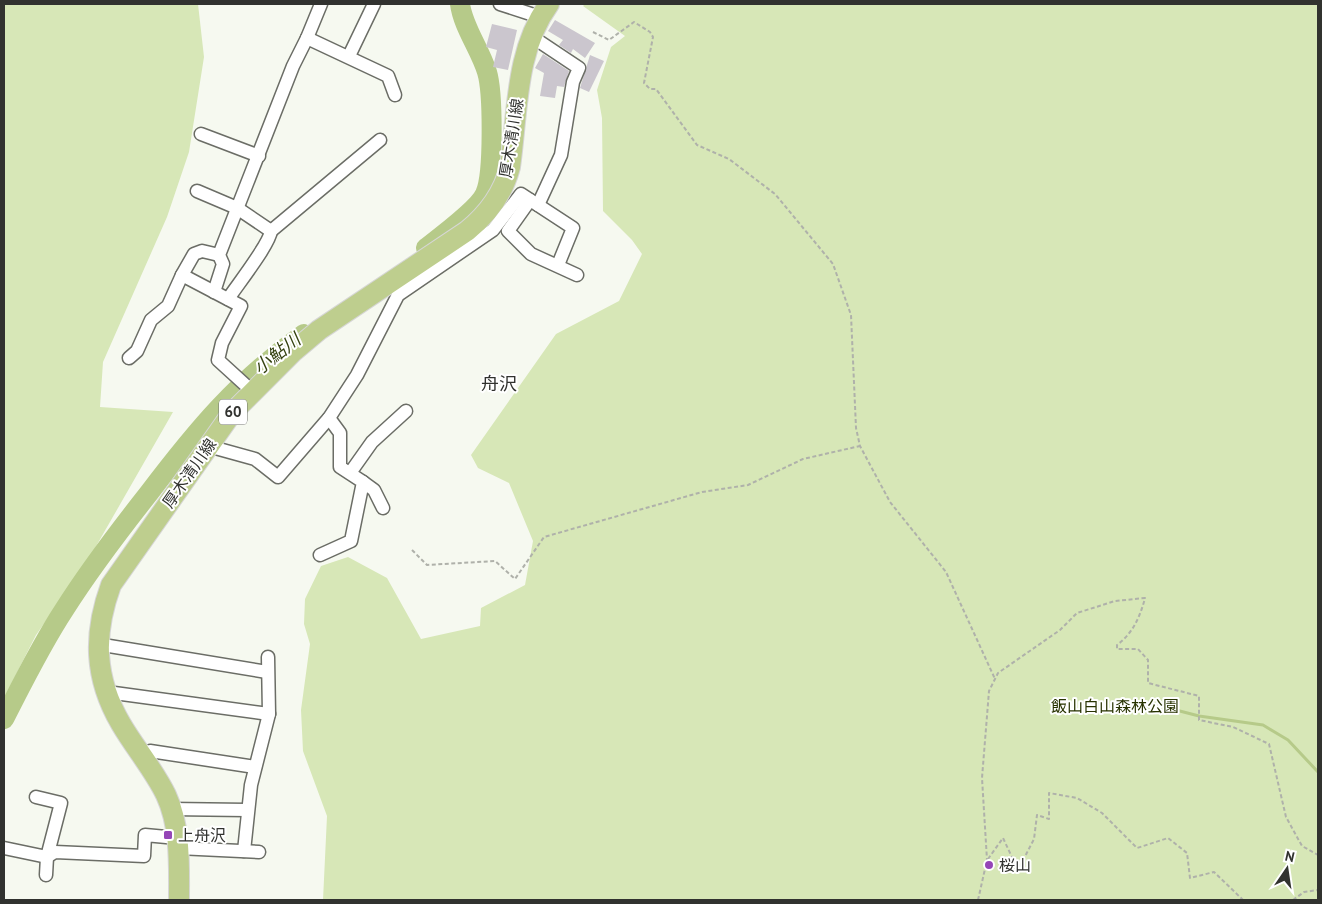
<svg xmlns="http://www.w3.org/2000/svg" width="1322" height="904" font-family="'PT Sans','Noto Sans JP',sans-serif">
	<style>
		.green { fill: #d7e7b7 }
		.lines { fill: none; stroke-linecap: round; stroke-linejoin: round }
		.stream { stroke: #b6ca89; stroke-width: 3 }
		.river { stroke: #b6ca89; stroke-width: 20 }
		.building { fill: #cbc6ce }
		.street-casing { stroke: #6b6d66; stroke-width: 15 }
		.primary-casing { stroke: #d6d6d5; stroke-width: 22 }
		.path { stroke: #afb1aa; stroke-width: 2; stroke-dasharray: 4 2.5; stroke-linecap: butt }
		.street { stroke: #fff; stroke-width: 12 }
		.primary { stroke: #bece8e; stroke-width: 20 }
		.poi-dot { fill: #9546b7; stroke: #fff; stroke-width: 2 }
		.labels { text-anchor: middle; stroke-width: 4; stroke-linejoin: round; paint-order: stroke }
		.shield { fill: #fff; stroke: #6f706d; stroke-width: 1 }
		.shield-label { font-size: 15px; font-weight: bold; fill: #31322f }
		.street-label { font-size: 16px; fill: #31322f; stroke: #fff }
		.park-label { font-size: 16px; fill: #283301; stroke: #fff }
		.poi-label { font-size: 16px; fill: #31322f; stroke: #fff; text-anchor: start }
		.water-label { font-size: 18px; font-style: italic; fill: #354211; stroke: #fff }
		.neighbourhood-label { font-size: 18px; fill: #31322f; stroke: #fff }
	</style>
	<rect width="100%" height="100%" fill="#f6f9f0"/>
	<g class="green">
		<path d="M4,4H198L204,57L189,152L167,217L103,362L100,407L173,412L87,562L36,635L4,698Z"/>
		<path d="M585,4H1318V900H323L327,816L303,751L301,710L310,644L304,624L305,599L321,566L348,557L387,578L421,639L480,626L481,608L525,585L533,541L509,483L478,468L471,455L556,334L619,301L642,254L632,240L603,211L602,118L597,90L611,47L625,36L583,6Z"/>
	</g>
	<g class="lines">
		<path class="stream" d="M1172,709L1199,716L1263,725L1288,740L1318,772"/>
		<g class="river">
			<path d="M426,248C439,238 479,208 485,194C494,175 493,92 487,72C480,49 463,27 460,4"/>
			<path d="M4,719C23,682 41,645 64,610C90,569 119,531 149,493C196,431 239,379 304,334"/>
		</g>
	</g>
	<g class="building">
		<path d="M555,20L595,43L585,58L573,49L571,53L559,45L563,40L548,31Z"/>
		<path d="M492,24L517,30L508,70L493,67L497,50L486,47Z"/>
		<path d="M543,54L569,71L564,87L557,86L555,98L540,96L544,73L535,68Z"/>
		<path d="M590,55L604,61L589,92L580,88Z"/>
	</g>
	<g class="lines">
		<defs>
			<g id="street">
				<path d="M500,4L540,17"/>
				<path d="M531,36L579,68L573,82L561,155L538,205"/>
				<path d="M307,38L388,76L395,95"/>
				<path d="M349,56L374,4"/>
				<path d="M201,134L259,156"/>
				<path d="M197,191L237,208L271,231L380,140"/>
				<path d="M530,200L508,231L531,254L577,275"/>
				<path d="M182,275L194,254L202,251L219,255"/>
				<path d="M214,292L223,264L219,255L293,66L307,38L321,4"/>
				<path d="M228,299C238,284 269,245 271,231"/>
				<path d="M129,358L137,351L151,320L168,306L182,275L241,306L222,343L218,360L252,391"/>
				<path d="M208,446L255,459L278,477L329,418L357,375L398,295L493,230L521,194L573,228L558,265"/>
				<path d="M350,473L372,442L406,411"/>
				<path d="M363,482L374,490L383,508"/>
				<path d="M320,555L351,541L363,482L340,467V433L329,418"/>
				<path d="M97,644L267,672"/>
				<path d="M107,692L269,714"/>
				<path d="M141,755L150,751L255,767"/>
				<path d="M36,797L61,803L47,857L46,875"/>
				<path d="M170,809L247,810"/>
				<path d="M4,848L47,857L55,852L144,856L145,835L177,838"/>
				<path d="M178,848L259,852"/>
				<path d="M244,851L251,785L269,714L268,657"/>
			</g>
			<path id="primary" d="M179,900C179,866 181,827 166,795C154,770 135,748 121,724C94,678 93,634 111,585L232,413L294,351L319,330L467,231C488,214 503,194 510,167C518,111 515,51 549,4"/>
		</defs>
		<use href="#street" class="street-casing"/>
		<use href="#primary" class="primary-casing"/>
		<g class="path">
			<path d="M593,32L609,40L634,22L650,32L653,37L644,83L650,89H656L697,145L729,159L775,194L833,264L851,315L856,428L860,446L890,502L946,572L995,679"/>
			<path d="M412,550L427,565L495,561L515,579L544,537L702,492L748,485L803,459L860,446"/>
			<path d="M988,859L1003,838L1018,870L1034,839L1037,815L1049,819V793L1077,798L1102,813L1137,848L1168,838L1187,853L1190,878L1214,872L1243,900"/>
			<path d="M978,900L987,860L982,778L989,691L998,673L1060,630L1077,613L1115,601L1145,598C1140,617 1133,633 1117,645V649H1138L1148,660V683L1199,696V720L1233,727L1269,744L1286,817L1302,846L1318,855"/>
			<path d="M1293,900L1304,892L1318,890"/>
		</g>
		<use href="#street" class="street"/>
		<use href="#primary" class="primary"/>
	</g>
	<g class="poi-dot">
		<rect x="163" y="830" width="10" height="10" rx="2.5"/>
		<circle cx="989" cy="865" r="5"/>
	</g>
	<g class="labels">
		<rect class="shield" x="219" y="399.5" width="28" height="25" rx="4"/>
		<g class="shield-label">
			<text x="233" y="417">60</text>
		</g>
		<g class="street-label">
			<text transform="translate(511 138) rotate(-81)" y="6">厚木清川線</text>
			<text transform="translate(189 473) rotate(-55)" y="6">厚木清川線</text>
		</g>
		<g class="park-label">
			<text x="1115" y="712">飯山白山森林公園</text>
		</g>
		<g class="poi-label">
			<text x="178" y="841">上舟沢</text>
			<text x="999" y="871">桜山</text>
		</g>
		<g class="water-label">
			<text transform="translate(277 354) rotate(-38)" y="6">小鮎川</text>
		</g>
		<g class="neighbourhood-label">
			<text x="499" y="390">舟沢</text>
		</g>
	</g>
	<rect width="1322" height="904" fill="none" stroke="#31322f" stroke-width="10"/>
	<g transform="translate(1287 869) rotate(13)" stroke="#ffffff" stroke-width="4" paint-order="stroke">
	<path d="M0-4L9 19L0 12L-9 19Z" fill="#31322f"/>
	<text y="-8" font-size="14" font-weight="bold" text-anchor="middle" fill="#31322f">N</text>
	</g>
</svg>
